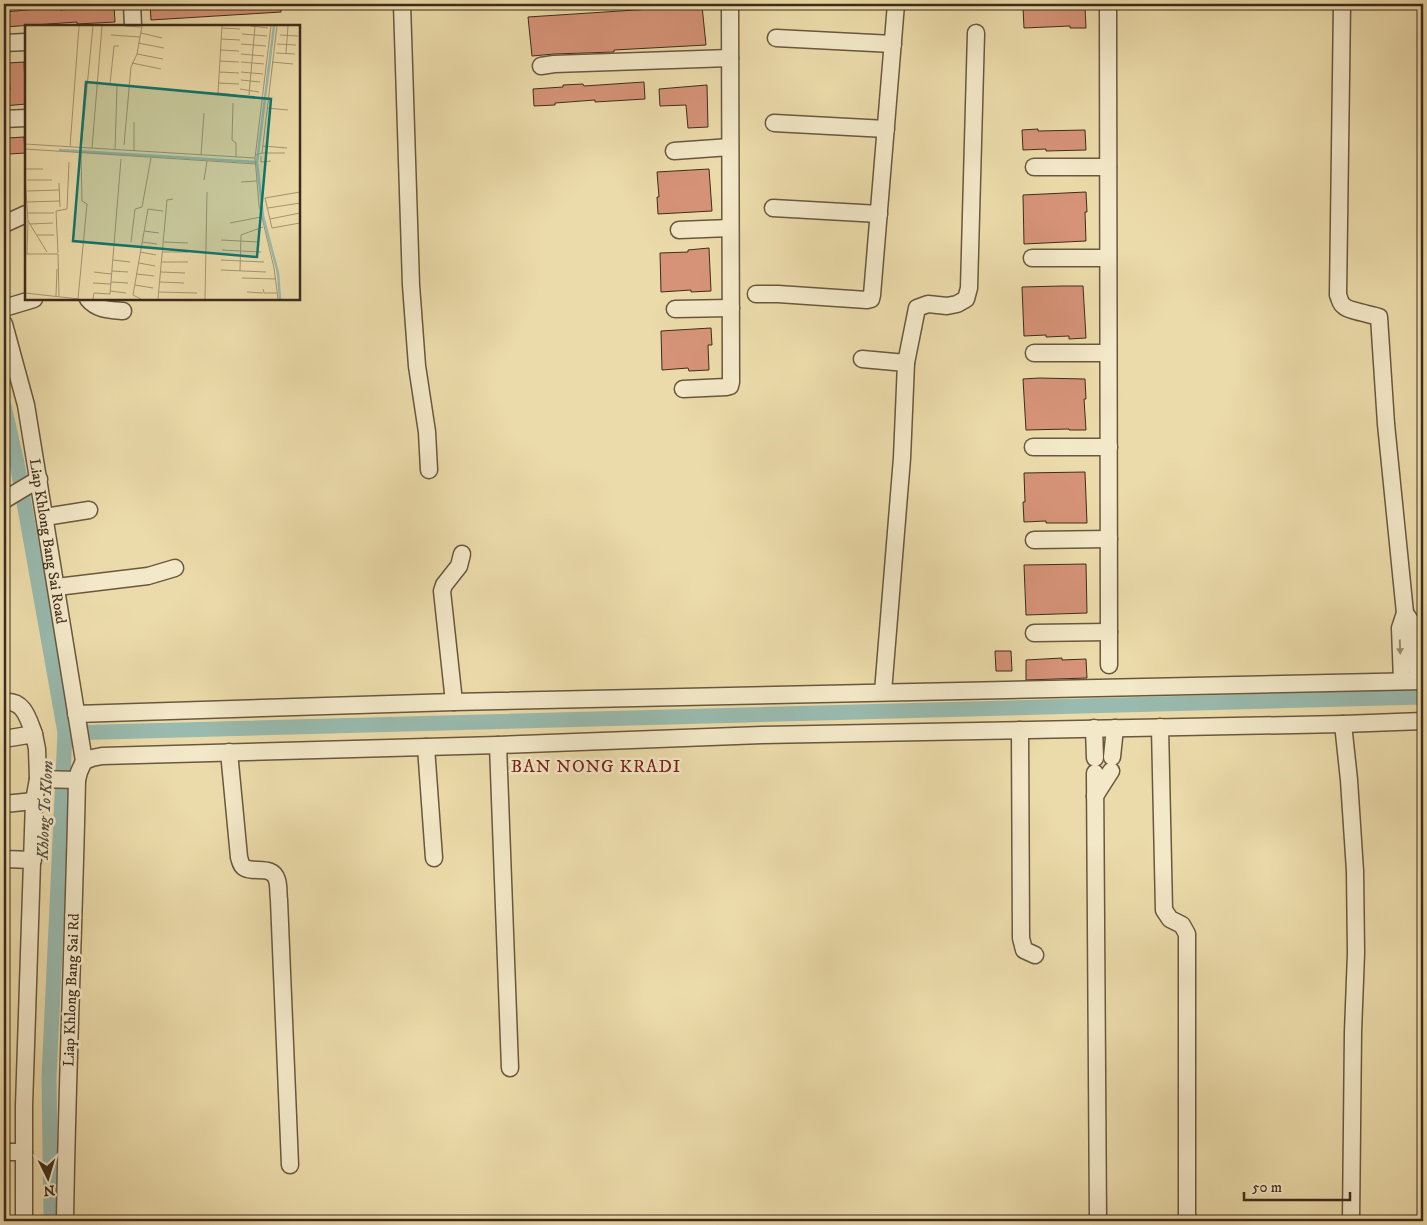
<svg xmlns="http://www.w3.org/2000/svg" width="1427" height="1225" font-family="'IM FELL DW Pica',serif">
	<style>
		.lines { fill: none; stroke-linecap: round; stroke-linejoin: round }
		.canal { stroke: #99baae; stroke-width: 15 }
		.building { fill: #d69378; stroke: #3d2c1b }
		.minor-casing { stroke: #69583f; stroke-width: 19 }
		.minor { stroke: #f3e8c8; stroke-width: 16 }
		.oneway { fill: #988a72 }
		.labels { text-anchor: middle; stroke-width: 5; stroke-linejoin: round; paint-order: stroke }
		.street-label { font-size: 15px; fill: #3d2c1b; stroke: #f3e8c8 }
		.water-label { font-size: 16px; font-style: italic; fill: #545040; stroke: #f3e8c8 }
		.quarter-label { font-size: 18px; letter-spacing: 1px; fill: #7a1f14; stroke: #f3e8c8 }
		.inset-river { fill: none; stroke: #99baae; stroke-width: 2.5 }
		.inset-road { fill: none; stroke: #a69571; stroke-width: 1 }
		.view { fill: #0f766e; fill-opacity: 0.15; stroke: #0f766e; stroke-width: 2.5 }
		.inset-edge { fill: none; stroke: #3d2c1b; stroke-width: 2.5 }
	</style>
	<rect width="100%" height="100%" fill="#ecdbaa"/>
	<filter id="stains"><feTurbulence type="fractalNoise" baseFrequency=".004" numOctaves="4"/><feColorMatrix values="0 0 0 0 .2 0 0 0 0 .09 0 0 0 0 .02 0 0 0 .5 -.17"/></filter>
	<radialGradient id="worn" r=".72"><stop offset=".6" stop-color="#630" stop-opacity="0"/><stop offset="1" stop-color="#630" stop-opacity=".3"/></radialGradient>
	<g class="lines">
		<g class="canal">
			<path d="M4,406L17,463L65,733L49,1078L51,1221"/>
			<path d="M65,733L1423,697"/>
		</g>
	</g>
	<g class="building">
		<path d="M164,4H281V12L151,20L150,5Z"/>
		<path d="M671,5V8L702,6L706,45L614,50V52L554,54L532,56L528,17L651,9V7Z"/>
		<path d="M114,6L115,22L77,24V22L4,27V12L60,7V10Z"/>
		<path d="M1064,6V8L1085,7L1086,28H1070V26L1024,28L1023,8Z"/>
		<path d="M24,62L26,104L4,106V90H10L8,63Z"/>
		<path d="M644,82L645,99L595,102V100L555,103V105L534,106L533,89L563,87V85L583,84L584,86Z"/>
		<path d="M707,85L708,127L688,128L686,105L660,106L659,89Z"/>
		<path d="M1038,129V131L1085,130L1086,150L1046,151V149L1023,150L1022,130Z"/>
		<path d="M24,137L25,153L9,154L8,138Z"/>
		<path d="M709,169L712,211L658,214L657,197H659L657,172Z"/>
		<path d="M1086,192L1087,212H1085L1086,241L1024,244L1023,195Z"/>
		<path d="M709,248L711,291L691,292V290L661,292L660,253L688,252V250Z"/>
		<path d="M1062,286H1083L1086,338L1069,339V336L1046,337V335L1024,336L1022,287Z"/>
		<path d="M711,328L712,345H708L709,370L689,371L688,368L662,370L661,331Z"/>
		<path d="M1039,378L1085,379L1086,399H1084L1086,430H1069V429L1026,430L1023,379Z"/>
		<path d="M1085,472L1087,523H1046V521L1024,522L1023,502H1025L1024,473Z"/>
		<path d="M1086,564L1087,613L1026,615L1024,565Z"/>
		<path d="M995,651H1011L1012,671H996Z"/>
		<path d="M1062,658V660L1086,659L1087,678L1026,680V660Z"/>
	</g>
	<g class="lines">
		<defs>
			<g id="minor">
				<path d="M132,4L133,26"/>
				<path d="M402,4L411,285L417,366L427,432L429,470"/>
				<path d="M1108,4L1109,665"/>
				<path d="M1342,4L1338,295C1340,299 1340,304 1344,306C1349,311 1370,314 1379,317L1386,424L1405,613L1400,628L1402,681"/>
				<path d="M776,38L893,44"/>
				<path d="M4,43L26,42"/>
				<path d="M541,66L554,64L730,58"/>
				<path d="M4,119L26,118"/>
				<path d="M774,123L886,129"/>
				<path d="M674,151L730,147"/>
				<path d="M1034,167H1108"/>
				<path d="M773,208L879,214"/>
				<path d="M4,224L26,214"/>
				<path d="M679,230L730,228"/>
				<path d="M1032,258H1108"/>
				<path d="M756,294H778L867,300L871,299L872,295L896,4"/>
				<path d="M88,299C97,310 110,310 123,311"/>
				<path d="M4,308L34,299"/>
				<path d="M675,309L731,308"/>
				<path id="s1" d="M4,324L26,405L84,761L79,772L77,780C74,927 67,1074 65,1221"/>
				<path d="M1034,353H1108"/>
				<path d="M862,359L906,363"/>
				<path d="M683,389L726,387L730,386L731,382L730,4"/>
				<path d="M1033,447H1109"/>
				<path d="M4,500L39,479"/>
				<path d="M45,517L89,510"/>
				<path d="M1034,540L1109,539"/>
				<path d="M57,587L148,576L175,568"/>
				<path d="M1405,613L1414,626L1418,681"/>
				<path d="M1034,633L1109,632"/>
				<path d="M883,692L902,458L906,363L917,308L928,304L947,306L957,304L966,299L969,288L976,33"/>
				<path d="M4,702C24,700 28,718 34,734"/>
				<path d="M454,702L442,591L444,585L459,566L462,554"/>
				<path d="M76,714L454,702L1423,681"/>
				<path d="M1343,724L1349,780L1355,871L1356,953L1353,1032L1351,1221"/>
				<path d="M1160,727L1164,910L1170,919L1182,925L1187,934V1217L1190,1221"/>
				<path d="M1094,728L1095,758"/>
				<path d="M1020,730L1021,938L1024,950L1035,955"/>
				<path d="M4,739L34,734L37,749L38,779"/>
				<path d="M498,745L510,1068"/>
				<path d="M426,747L434,858"/>
				<path d="M229,752L239,857C240,861 241,866 245,868C255,873 273,865 277,880C279,886 278,894 279,900L290,1165"/>
				<path d="M1112,757L1115,728"/>
				<path d="M84,761L92,758L102,756L498,745L762,735L1343,724L1423,721"/>
				<path d="M1095,773L1098,1221"/>
				<path d="M1095,796L1111,771"/>
				<path d="M4,804L34,801"/>
				<path d="M4,859L33,860"/>
				<path d="M4,1152H24"/>
				<path d="M24,1221V1106L34,801L38,779L77,780"/>
			</g>
		</defs>
		<use href="#minor" class="minor-casing"/>
		<use href="#minor" class="minor"/>
	</g>
	<defs><path id="oneway-solid" d="M-6-.8H1V-3.2L6.5 0L1 3.2V.8H-6Z" transform="scale(1.25)"/></defs>
	<use class="oneway" href="#oneway-solid" transform="translate(1400 647) rotate(88)"/>
	<g class="labels">
		<g class="street-label">
			<text dy="5" stroke="none"><textPath href="#s1" startOffset="222">Liap Khlong Bang Sai Road</textPath></text>
			<text transform="translate(71 990) rotate(-88)" y="5">Liap Khlong Bang Sai Rd</text>
		</g>
		<g class="water-label">
			<text transform="translate(44 810) rotate(-87)" y="6">Khlong To Klom</text>
		</g>
		<g class="quarter-label">
			<text x="596" y="772">BAN NONG KRADI</text>
		</g>
	</g>
	<g transform="translate(25 25)">
		<rect width="275" height="275" fill="#ecdbaa"/>
		<path class="inset-river" d="M249,1L232,137L238,191L253,248L255,274M34,125L231,137"/>
		<path class="inset-road" d="M100,1L116,2M197,1L193,68L211,70M226,1L243,3M246,1L230,133L234,180L249,243L253,274M197,3L215,4M116,8L137,13M217,9L242,11M86,10L115,12M255,10L273,11M196,14L215,15M113,18L139,23M216,19L241,21M252,19L271,20M195,25L214,26M251,28L270,29M261,28L263,1M112,29L138,34M216,29L239,31M195,36L214,37M216,37L239,39M247,37L268,39M107,38L136,44M194,47L214,48M216,47L238,49M216,55L235,57M193,58L214,59M215,64L234,67M224,70L230,1M208,78L207,115L211,118V132M242,83L263,85M0,119L230,133M99,120L106,42L112,29L117,1M238,121L262,123M45,122L54,1M56,123L68,1M67,123L77,1M0,124L231,139M90,125L92,61L85,59L89,21H94M109,126V97M237,128H260M176,130L179,88M231,130L237,128L252,1M236,131V137L246,136M0,144H18M0,151L3,196L22,227M2,155H27M179,155L182,136M216,157L232,156M34,158L35,182M2,166L34,165M275,167L240,173L247,203L275,198M2,177L35,176M243,183L275,178M3,188H29M245,194L275,188M205,198L236,192M5,199L28,198M119,206L134,208M12,210H29M196,215L233,217M106,217L110,184L117,182L126,133M117,217L132,219M139,217L163,218M197,225L236,227M115,227L131,230M138,227H163M33,228L31,186L42,184L44,137M0,229H33M2,229L3,196M33,229L34,271M88,235L105,237M196,235L239,237M137,237H163M114,238L130,241M196,245L241,247M87,246L103,247M215,246L216,210L238,202M69,247L86,249M136,247L160,248M112,249L129,251M217,253L251,254M86,257L103,258M135,257L159,258M68,258L86,259M110,260L128,263M238,264L239,268H252M85,266L101,268M134,267L172,268M222,267L238,268M0,268L54,274M31,271L32,244M53,274L62,179L57,176L56,128M68,274L69,268L85,269L96,134M116,274L108,270L123,184L138,186M133,274L142,175L148,174M180,274L182,167"/>
		<path class="view" d="M61,57L246,74L232,232L48,216Z"/>
		<rect width="275" height="275" class="inset-edge"/>
	</g>
	<rect width="1427" height="1225" fill="none" stroke="#ecdbaa" stroke-width="20"/>
	<rect x="5" y="5" width="1417" height="1215" fill="none" stroke="#3d2c1b" stroke-width="2.5"/>
	<rect x="10" y="10" width="1407" height="1205" fill="none" stroke="#3d2c1b"/>
	<g transform="translate(48 1178) rotate(175)" stroke="#f3e8c8" stroke-width="4" paint-order="stroke">
	<path d="M0-4L9 19L0 12L-9 19Z" fill="#3d2c1b"/>
	<text y="-8" font-size="14" font-weight="bold" text-anchor="middle" fill="#3d2c1b">N</text>
	</g>
	<path d="M1244 1192v8h106v-8" fill="none" stroke="#3d2c1b" stroke-width="2.5"/>
	<text x="1252" y="1192" font-size="15" fill="#3d2c1b" stroke="#f3e8c8" stroke-width="4" paint-order="stroke">50 m</text>
	<rect width="100%" height="100%" filter="url(#stains)"/>
	<rect width="100%" height="100%" fill="url(#worn)"/>
</svg>
